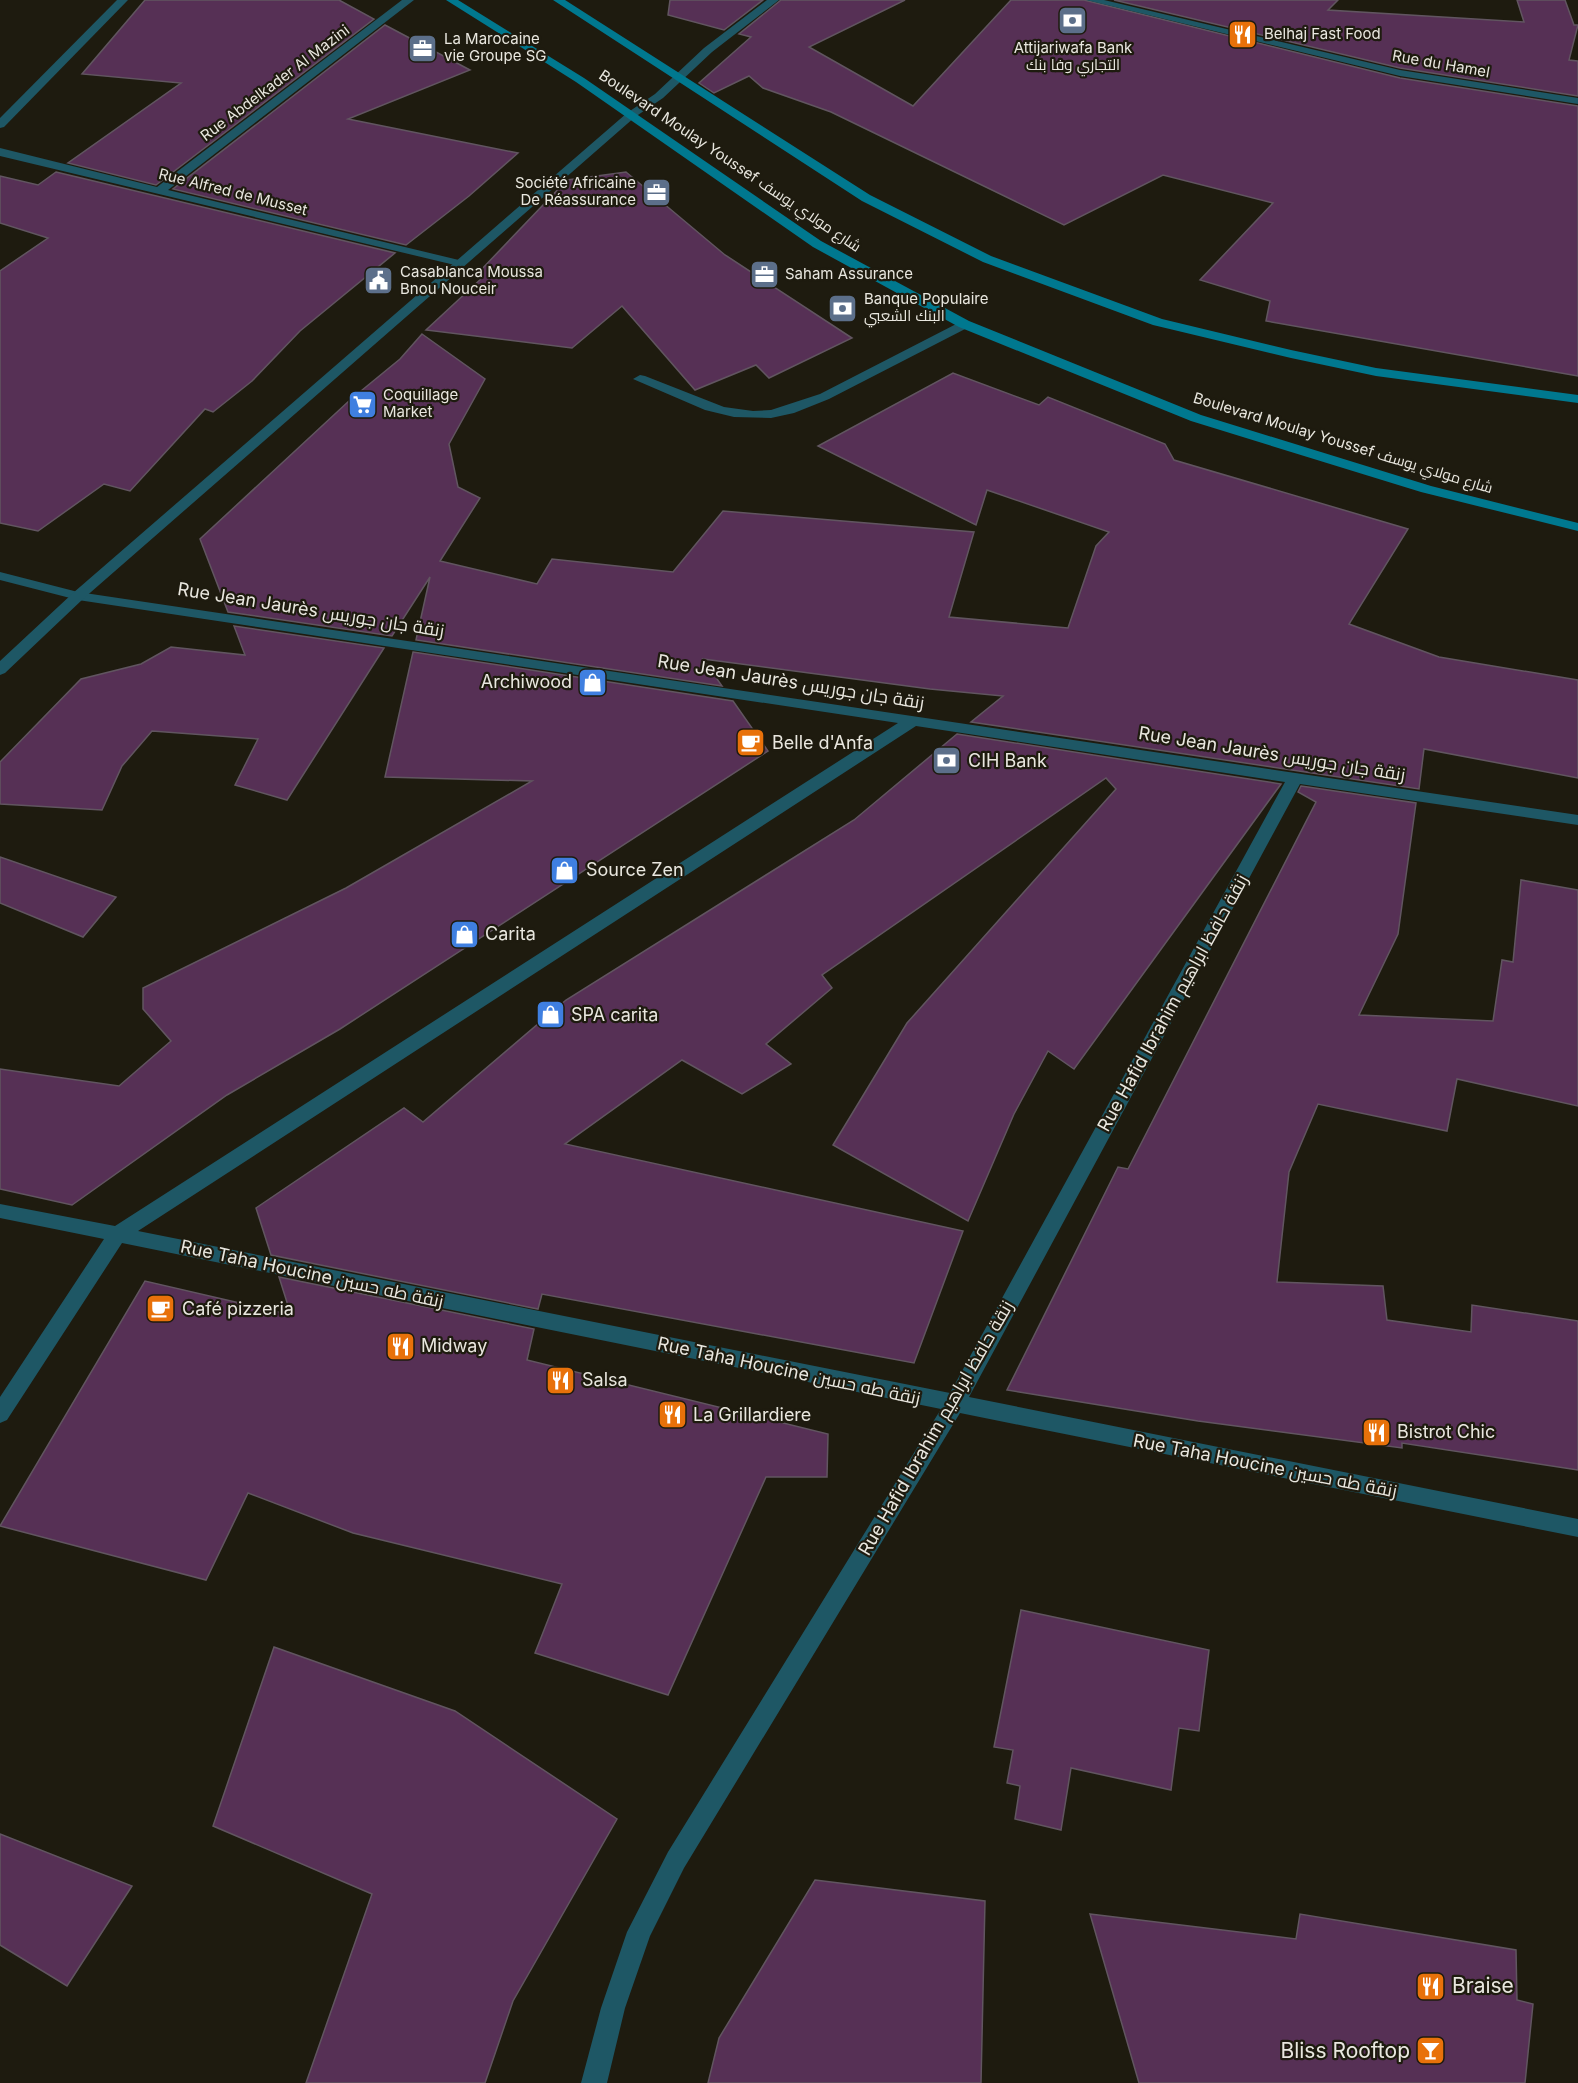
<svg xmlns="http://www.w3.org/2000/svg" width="1578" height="2083" font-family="Inter,Cairo,sans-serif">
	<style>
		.building { fill: #563055; stroke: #615560; stroke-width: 1.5 }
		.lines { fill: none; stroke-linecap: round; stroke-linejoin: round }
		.minor { fill: #1e5765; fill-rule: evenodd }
		.tertiary { fill: #1e5765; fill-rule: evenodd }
		.secondary { fill: #00788f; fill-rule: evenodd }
		.labels { text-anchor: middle; stroke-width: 4.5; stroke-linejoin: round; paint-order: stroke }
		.far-poi-label { font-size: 15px; fill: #e9e7df; stroke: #1e1b0f; text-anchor: start }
		.far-street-label { font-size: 15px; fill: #e9e7df; stroke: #1e1b0f }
		.street-label { font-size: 18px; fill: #e9e7df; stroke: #1e1b0f }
		.poi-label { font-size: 18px; fill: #e9e7df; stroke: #1e1b0f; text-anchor: start }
		.near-poi-label { font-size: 21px; fill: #e9e7df; stroke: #1e1b0f; text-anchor: start }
	</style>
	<rect width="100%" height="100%" fill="#1e1b0f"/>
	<g class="building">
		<path d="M145,0H339L374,19L156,185L68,163L181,83L82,74Z"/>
		<path d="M670,0H763L724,30L668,15Z"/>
		<path d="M781,0H905L809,47L913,106L1011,0H1084L1400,78L1578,106V376L1266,321L1270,301L1200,280L1273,203L1163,175L1064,225L831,112L763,88L749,76L714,93L699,83L751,37L739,34Z"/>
		<path d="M1114,0H1338L1328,10L1524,22L1517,0H1565L1574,25H1578L1569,60L1578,61V96L1400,68Z"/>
		<path d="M385,25L470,70L348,119L518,153L469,196L406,245L173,189Z"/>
		<path d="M56,172L395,253L300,331L252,381L213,412L205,409L130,491L104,484L38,531L0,523V271L48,238L0,223V176L38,185Z"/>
		<path d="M626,172L725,255L852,338L769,378L756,365L695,390L622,306L572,348L426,330L483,277L479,272L567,180Z"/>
		<path d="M422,334L485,379L449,444L458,487L480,498L440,561L537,584L552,559L673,572L723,511L974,532L949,617L1068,628L1096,546L1109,532L987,490L976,525L818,446L953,373L1039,405L1048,397L1165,444L1174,460L1408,529L1349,624L1439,657L1578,680V778L1424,749L1419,789L971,722L1003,696L930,689L703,659L722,686L416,640L430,577L392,636L228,612L200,539L350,400L400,359Z"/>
		<path d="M234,626L384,648L287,800L235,785L258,739L152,731L122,766L102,810L0,804V762L81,679L141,664L171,647L245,655Z"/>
		<path d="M413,652L733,701L768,751L340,1029L227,1095L72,1205L0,1189V1069L119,1086L171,1041L143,1009V988L346,888L532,781L385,777Z"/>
		<path d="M957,734L1281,784L1074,1069L1048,1051L1014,1114L968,1221L833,1145L907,1023L1116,789L1106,778L822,975L832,988L766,1044L791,1064L742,1094L682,1060L565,1144L963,1231L914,1363L542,1294L538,1309L271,1255L256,1208L404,1108L423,1122L566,1000L854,820Z"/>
		<path d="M1301,786L1416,803L1398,934L1359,1015L1493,1021L1502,960L1513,962L1521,880L1578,890V1106L1457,1079L1447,1131L1318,1104L1289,1172L1277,1282L1383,1286L1387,1320L1471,1332L1472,1305L1578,1321V1470L1402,1443V1448L1198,1421L1007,1390L1118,1167L1128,1169L1316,802L1298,792Z"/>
		<path d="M0,857L116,897L83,937L0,903Z"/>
		<path d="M279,1277L534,1329L527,1360L828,1434L827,1477H766L668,1695L535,1653L562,1584L353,1533L248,1493L206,1580L0,1526L145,1281L291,1315Z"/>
		<path d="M1021,1610L1209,1650L1199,1731L1179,1728L1171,1790L1071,1768L1061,1830L1015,1819L1020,1786L1007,1783L1013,1750L994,1747Z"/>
		<path d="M274,1647L455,1711L617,1819L513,2001L485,2083H306L372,1894L213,1826Z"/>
		<path d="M0,1834L132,1886L67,1986L0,1945Z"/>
		<path d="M815,1880L985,1901L981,2083H708L719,2038Z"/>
		<path d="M1090,1914L1296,1939L1300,1914L1516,1950L1517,2000L1533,2004L1525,2083H1139Z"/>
	</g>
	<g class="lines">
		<g class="minor">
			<path d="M117,0H128L4,127L0,128V118Z"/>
			<path d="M402,0H414L168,190L463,261V267L0,156V148L157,187Z"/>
			<path d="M1086,0H1104L1400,70L1578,98V104L1400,76Z"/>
			<path d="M964,320L970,324L969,327L829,399L794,413L771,418L734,417L705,410L633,379L640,375L645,376L724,407L753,411L771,410L820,394Z"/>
			<path d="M0,572L78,592L1578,815V825L1300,784L969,1397L1578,1519V1537L960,1413L684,1868L650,1936L625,2008L607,2083H581L601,2008L627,1932L668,1852L941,1409L122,1243L7,1420L0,1423V1397L104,1239L0,1218V1204L115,1226L898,723L78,600L0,580ZM916,726L1285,782L950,1393L138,1231Z"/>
		</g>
		<path class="tertiary" d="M767,0H779L712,52L663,98L635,117L83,599L5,673L0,675V661L73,593L627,113L655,94L704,48Z"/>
		<g class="secondary">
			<path d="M446,0H458L584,78L821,241L969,321L1201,415L1431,486L1578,523V531L1421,492L1191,421L959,327L813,247L576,82Z"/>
			<path d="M553,0H565L870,195L991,256L1162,319L1291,350L1376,368L1578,395V403L1376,376L1291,358L1153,325L983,262L862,201Z"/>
		</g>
	</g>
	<defs>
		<symbol id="bank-square" viewBox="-11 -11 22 22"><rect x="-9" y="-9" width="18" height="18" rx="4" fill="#5c6f8a" stroke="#1e1b0f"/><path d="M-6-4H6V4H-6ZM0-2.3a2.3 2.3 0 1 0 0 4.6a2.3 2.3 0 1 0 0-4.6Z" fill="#fff"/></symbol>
		<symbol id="restaurant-square" viewBox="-11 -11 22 22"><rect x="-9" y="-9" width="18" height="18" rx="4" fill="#e8710a" stroke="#1e1b0f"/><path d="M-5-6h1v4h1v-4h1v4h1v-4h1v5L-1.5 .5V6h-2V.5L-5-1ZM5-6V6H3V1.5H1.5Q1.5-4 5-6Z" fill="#fff"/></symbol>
		<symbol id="office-square" viewBox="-11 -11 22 22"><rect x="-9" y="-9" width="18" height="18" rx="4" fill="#5c6f8a" stroke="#1e1b0f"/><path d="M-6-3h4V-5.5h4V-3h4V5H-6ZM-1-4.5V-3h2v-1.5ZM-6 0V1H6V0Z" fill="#fff"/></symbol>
		<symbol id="civic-square" viewBox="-11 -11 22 22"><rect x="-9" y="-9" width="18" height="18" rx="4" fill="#5c6f8a" stroke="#1e1b0f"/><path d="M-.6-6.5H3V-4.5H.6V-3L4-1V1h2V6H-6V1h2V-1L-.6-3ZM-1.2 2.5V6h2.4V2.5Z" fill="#fff"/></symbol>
		<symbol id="supermarket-square" viewBox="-11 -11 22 22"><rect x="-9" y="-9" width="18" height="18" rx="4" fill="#3f7fe0" stroke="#1e1b0f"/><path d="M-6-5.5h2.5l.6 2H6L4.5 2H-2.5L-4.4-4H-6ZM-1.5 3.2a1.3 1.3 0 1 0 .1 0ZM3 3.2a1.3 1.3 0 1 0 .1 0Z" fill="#fff"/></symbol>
		<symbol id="shop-square" viewBox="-11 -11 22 22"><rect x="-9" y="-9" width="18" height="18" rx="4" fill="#3f7fe0" stroke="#1e1b0f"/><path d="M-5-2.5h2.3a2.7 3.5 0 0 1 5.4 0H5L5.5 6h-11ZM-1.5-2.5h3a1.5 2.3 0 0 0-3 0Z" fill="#fff"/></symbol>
		<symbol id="cafe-square" viewBox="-11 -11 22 22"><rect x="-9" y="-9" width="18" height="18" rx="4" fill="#e8710a" stroke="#1e1b0f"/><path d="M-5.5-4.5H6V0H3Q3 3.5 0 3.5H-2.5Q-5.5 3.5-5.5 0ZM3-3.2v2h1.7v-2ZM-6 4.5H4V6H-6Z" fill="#fff"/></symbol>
		<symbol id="bar-square" viewBox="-11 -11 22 22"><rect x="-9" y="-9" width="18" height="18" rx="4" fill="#e8710a" stroke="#1e1b0f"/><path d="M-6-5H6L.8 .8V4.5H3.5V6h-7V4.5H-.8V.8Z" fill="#fff"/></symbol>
	</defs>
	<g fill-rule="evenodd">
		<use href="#bank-square" x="1056" y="4" width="33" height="33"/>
		<use href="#restaurant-square" x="1226" y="18" width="33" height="33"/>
		<use href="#office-square" x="406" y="32" width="33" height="33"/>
		<use href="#office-square" x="640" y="176" width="33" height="33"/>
		<use href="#office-square" x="748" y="258" width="33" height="33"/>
		<use href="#civic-square" x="362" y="264" width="33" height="33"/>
		<use href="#bank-square" x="826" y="292" width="33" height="33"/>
		<use href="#supermarket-square" x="346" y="388" width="33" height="33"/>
		<use href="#shop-square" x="576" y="666" width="33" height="33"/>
		<use href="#cafe-square" x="734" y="726" width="33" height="33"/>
		<use href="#bank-square" x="930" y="744" width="33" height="33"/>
		<use href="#shop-square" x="548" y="854" width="33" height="33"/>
		<use href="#shop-square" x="448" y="918" width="33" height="33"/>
		<use href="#shop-square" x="534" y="998" width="33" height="33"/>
		<use href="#cafe-square" x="144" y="1292" width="33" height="33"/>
		<use href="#restaurant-square" x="384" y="1330" width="33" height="33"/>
		<use href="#restaurant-square" x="544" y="1364" width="33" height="33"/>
		<use href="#restaurant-square" x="656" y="1398" width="33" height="33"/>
		<use href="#restaurant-square" x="1360" y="1416" width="33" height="33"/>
		<use href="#restaurant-square" x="1414" y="1970" width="33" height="33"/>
		<use href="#bar-square" x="1414" y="2034" width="33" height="33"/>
	</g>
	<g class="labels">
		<g class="far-poi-label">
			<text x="1264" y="39">Belhaj Fast Food</text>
			<text x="444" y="44">La Marocaine<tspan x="444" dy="17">vie Groupe SG</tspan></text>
			<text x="1073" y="53" text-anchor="middle">Attijariwafa Bank<tspan x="1073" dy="17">التجاري وفا بنك</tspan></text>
			<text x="636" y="188" text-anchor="end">Société Africaine<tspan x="636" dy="17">De Réassurance</tspan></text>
			<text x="400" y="277">Casablanca Moussa<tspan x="400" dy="17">Bnou Nouceir</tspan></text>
			<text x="785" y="279">Saham Assurance</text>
			<text x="864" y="304">Banque Populaire<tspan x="864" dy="17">البنك الشعبي</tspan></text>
			<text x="383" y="400">Coquillage<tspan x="383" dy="17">Market</tspan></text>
		</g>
		<g class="far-street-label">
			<text transform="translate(1441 64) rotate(10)" y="5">Rue du Hamel</text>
			<text transform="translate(275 83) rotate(-37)" y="5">Rue Abdelkader Al Mazini</text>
			<text transform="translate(730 161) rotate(34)" y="5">Boulevard Moulay Youssef شارع مولاي يوسف</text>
			<text transform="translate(233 192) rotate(14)" y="5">Rue Alfred de Musset</text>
			<text transform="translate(1343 443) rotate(17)" y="5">Boulevard Moulay Youssef شارع مولاي يوسف</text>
		</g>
		<g class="street-label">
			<text transform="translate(311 610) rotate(9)" y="6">Rue Jean Jaurès زنقة جان جوريس</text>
			<text transform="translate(791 682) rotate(9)" y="6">Rue Jean Jaurès زنقة جان جوريس</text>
			<text transform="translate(1272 754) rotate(9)" y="6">Rue Jean Jaurès زنقة جان جوريس</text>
			<text transform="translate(1173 1003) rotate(-61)" y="6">Rue Hafid Ibrahim زنقة حافظ ابراهيم</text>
			<text transform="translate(312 1274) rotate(12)" y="6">Rue Taha Houcine زنقة طه حسين</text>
			<text transform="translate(789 1371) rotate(12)" y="6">Rue Taha Houcine زنقة طه حسين</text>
			<text transform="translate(936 1428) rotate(-60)" y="6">Rue Hafid Ibrahim زنقة حافظ ابراهيم</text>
			<text transform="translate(1265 1466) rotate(11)" y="6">Rue Taha Houcine زنقة طه حسين</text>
		</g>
		<g class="poi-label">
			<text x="572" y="688" text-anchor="end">Archiwood</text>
			<text x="772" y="749">Belle d'Anfa</text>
			<text x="968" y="767">CIH Bank</text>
			<text x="586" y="876">Source Zen</text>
			<text x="485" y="940">Carita</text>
			<text x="571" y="1021">SPA carita</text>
			<text x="182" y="1315">Café pizzeria</text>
			<text x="421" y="1352">Midway</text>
			<text x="582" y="1386">Salsa</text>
			<text x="693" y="1421">La Grillardiere</text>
			<text x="1397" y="1438">Bistrot Chic</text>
		</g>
		<g class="near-poi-label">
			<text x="1452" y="1993">Braise</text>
			<text x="1410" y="2058" text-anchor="end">Bliss Rooftop</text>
		</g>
	</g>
</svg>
